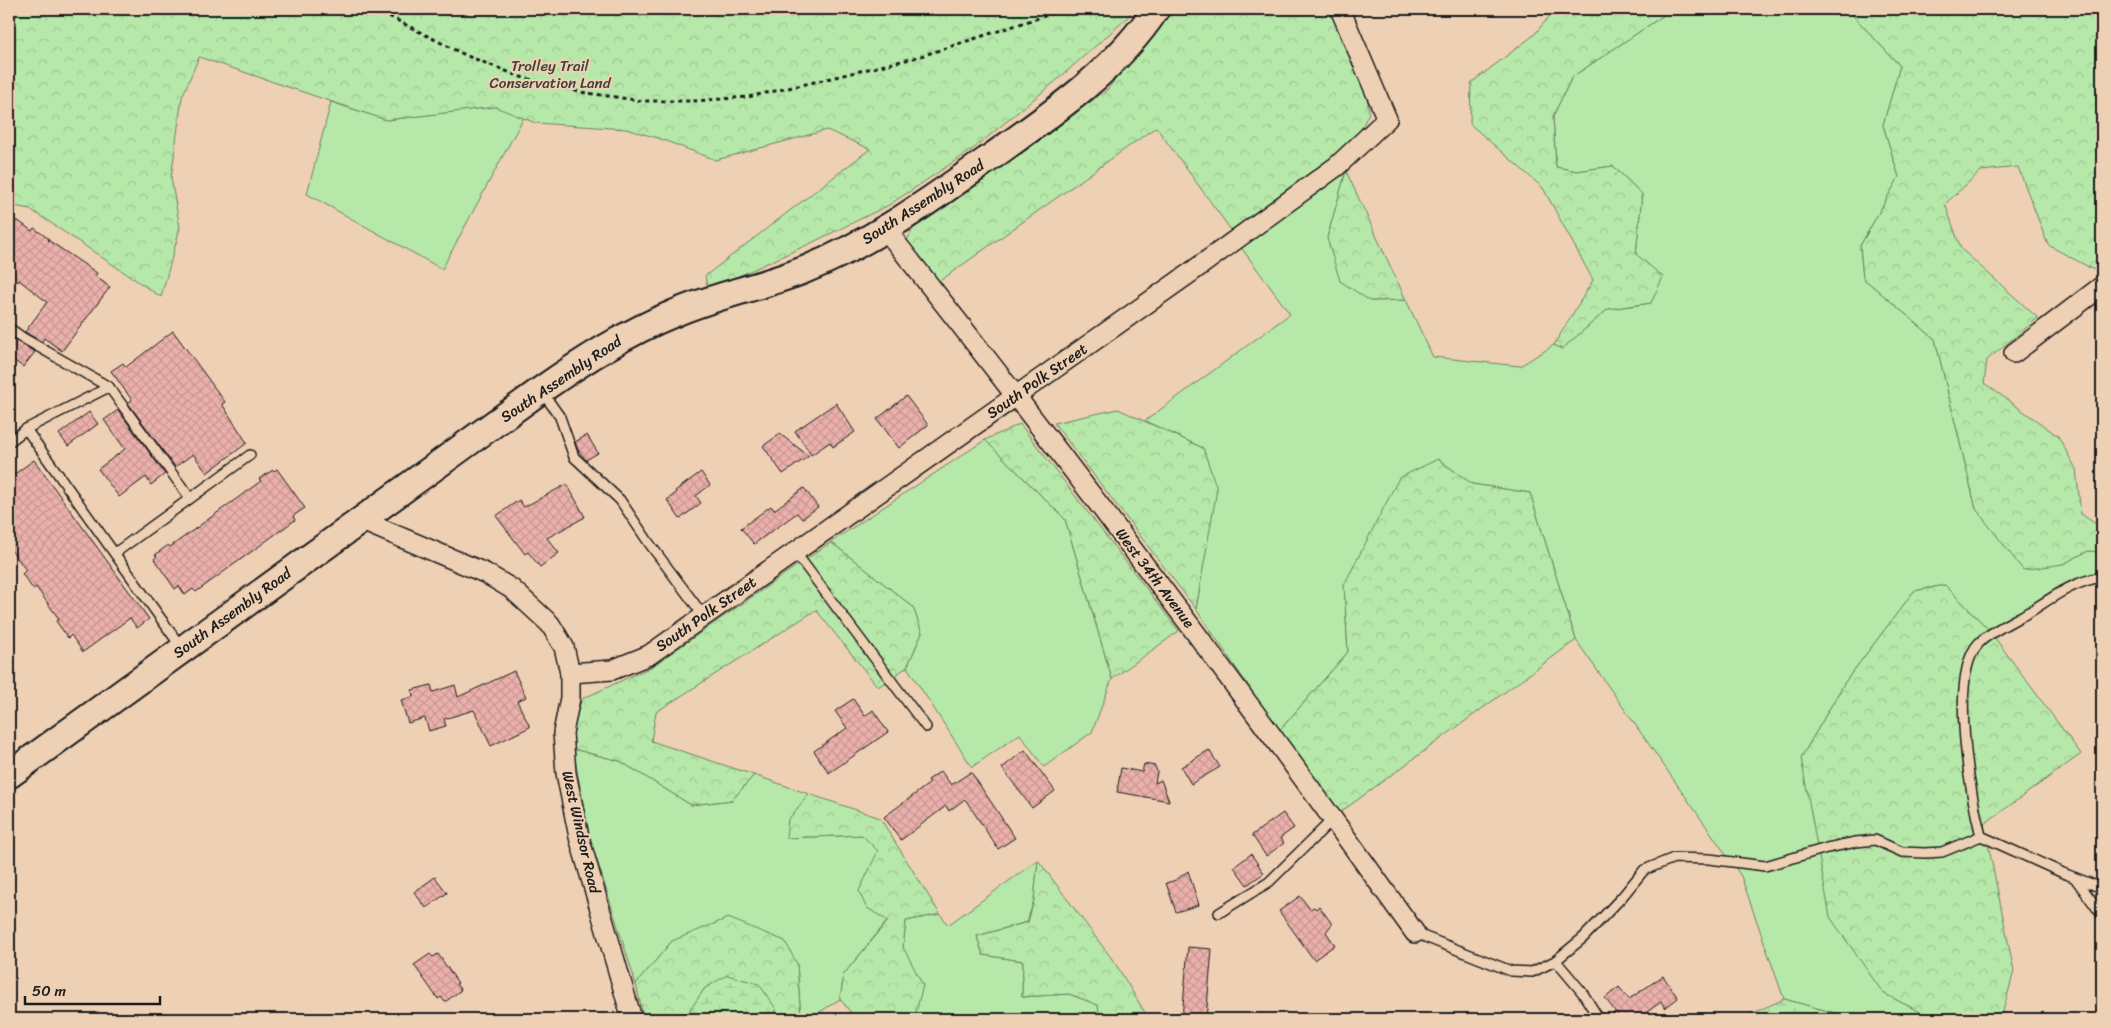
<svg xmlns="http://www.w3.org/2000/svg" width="2111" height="1028" font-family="Sriracha,sans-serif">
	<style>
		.grass { fill: #b6e8a9; stroke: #698262 }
		.forest { fill: url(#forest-crowns); stroke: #698262 }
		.wetland { fill: url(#wetland-marsh); stroke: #698262 }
		.building { fill: url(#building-cross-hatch); stroke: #1c1c1c }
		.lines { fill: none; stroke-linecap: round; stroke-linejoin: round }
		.lane-casing { stroke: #1c1c1c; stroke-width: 12 }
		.street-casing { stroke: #1c1c1c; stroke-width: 22 }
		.secondary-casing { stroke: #1c1c1c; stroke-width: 30 }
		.path { stroke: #1c1c1c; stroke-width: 3; stroke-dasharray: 4 4; stroke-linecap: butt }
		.lane { stroke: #eed0b4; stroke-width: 9 }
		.street { stroke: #eed0b4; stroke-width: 19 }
		.secondary { stroke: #eed0b4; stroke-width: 26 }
		.labels { text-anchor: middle; stroke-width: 4.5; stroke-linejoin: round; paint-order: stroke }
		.park-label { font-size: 15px; fill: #3b4538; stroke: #eed0b4 }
		.street-label { font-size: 15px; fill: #1c1c1c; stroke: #eed0b4 }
	</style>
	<defs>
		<pattern id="forest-crowns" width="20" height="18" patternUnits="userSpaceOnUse" patternTransform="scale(1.25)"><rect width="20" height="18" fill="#b6e8a9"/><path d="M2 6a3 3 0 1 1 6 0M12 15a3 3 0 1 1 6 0" fill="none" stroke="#9cc691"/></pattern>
		<pattern id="wetland-marsh" width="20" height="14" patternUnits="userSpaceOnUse" patternTransform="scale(1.25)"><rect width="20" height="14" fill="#b6e8a9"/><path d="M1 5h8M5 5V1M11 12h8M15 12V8" fill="none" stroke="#9cc691"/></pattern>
		<pattern id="building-cross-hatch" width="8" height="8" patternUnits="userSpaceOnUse" patternTransform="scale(1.25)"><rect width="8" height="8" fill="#ebb0ab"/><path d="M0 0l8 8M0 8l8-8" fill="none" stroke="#c99793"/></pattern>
	</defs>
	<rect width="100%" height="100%" fill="#eed0b4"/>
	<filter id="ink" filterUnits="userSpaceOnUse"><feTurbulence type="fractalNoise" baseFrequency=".02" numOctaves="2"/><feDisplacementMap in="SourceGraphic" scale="10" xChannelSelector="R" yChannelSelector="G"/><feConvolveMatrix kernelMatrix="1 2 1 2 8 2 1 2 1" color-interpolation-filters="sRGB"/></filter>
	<g filter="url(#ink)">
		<g class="grass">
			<path d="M1673,9H1847L1900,66L1883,125L1899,177L1860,246L1863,278L1935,339L1976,509L2063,564L2088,551L2102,552V574C2060,581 2025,609 1989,630L1945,585L1914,591L1845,682L1801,758L1883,993L1934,1019H1856L1784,999L1741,876L1576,640L1530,493L1472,484L1438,459L1344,585L1348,652L1279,731L1196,609L1216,489L1203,448L1145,421L1290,314L1240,246L1346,171L1327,238L1370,301L1406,300L1433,357L1520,366L1554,345L1562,349L1608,309L1651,303L1636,254L1642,194L1613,166L1577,171L1556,167L1553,116L1572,77Z"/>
			<path d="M331,102L387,120L532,102L442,269L307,194Z"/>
			<path d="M985,440L1065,519L1112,679L1092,732L1044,767L1020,734L972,767L907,667L922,633L913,607L831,542Z"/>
			<path d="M573,749L620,761L691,805L732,800L754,775L809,794L788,820L787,838L862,835L878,851L866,907L888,920L844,974L840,999L809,1019H801L797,964L672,941L636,984L589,835Z"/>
			<path d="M1038,860L1034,900L1027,922L977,936L983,955L1023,961L1022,997L1069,994L1098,1005L1100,1019H912L915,1016L903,947L906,921L940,914L948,925Z"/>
		</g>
		<g class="forest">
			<path d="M9,9H1134L1126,19L1057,80L973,149L889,205L809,244L708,290L705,276L870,149L827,130L716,160L658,138L626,129L536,123L495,107L386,120L199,57L182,97L171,178L180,228L161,297L30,209L9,205Z"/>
			<path d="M1172,9H1331L1367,92L1369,113L1356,139L1234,234L1156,127L937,283L906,242L914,227L1107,90Z"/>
			<path d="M1549,9H1673L1572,77L1553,116L1556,167L1577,171L1613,166L1642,194L1636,254L1663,277L1651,303L1608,309L1562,349L1554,345L1593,280L1543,188L1470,124L1471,83L1534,35L1552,13Z"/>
			<path d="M1847,9H2102V266L2096,271L2048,245L2018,167L1981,171L1945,204L1961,249L2038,318L1987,360L1984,383L2058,436L2076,469L2081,514L2102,528V552L2088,551L2063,564L2023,570L1976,509L1935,339L1863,278L1860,246L1899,177L1883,125L1900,66Z"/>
			<path d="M1346,171L1406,300L1370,301L1340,281L1327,238Z"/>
			<path d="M1118,409L1203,448L1217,489L1196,609L1054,423Z"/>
			<path d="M1020,424L1179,631L1112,679L1065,519L985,440Z"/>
			<path d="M1438,459L1472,484L1530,493L1576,640L1338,814L1279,731L1348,652L1344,585L1399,478Z"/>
			<path d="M831,542L913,607L922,633L907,667L878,687L816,610L656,712L651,741L754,775L732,800L691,805L620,761L573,749V724L582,699L651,667Z"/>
			<path d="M1945,585L1989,630L2081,754L1984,824L2014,971L2001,1019H1934L1883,993L1830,917L1801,758L1845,682L1914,591Z"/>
			<path d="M809,794L880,818L940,914L906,921L903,947L923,985L915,1016L912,1019H856L840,999L844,974L888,921L866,907L859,891L878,851L862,835L786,838L788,820Z"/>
			<path d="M1038,860L1115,963L1147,1016L1146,1019H1100L1098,1005L1069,994L1022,997L1023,961L983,955L977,936L1028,922L1034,900Z"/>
			<path d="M728,918L785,941L797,964L801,1019H775L776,1009L705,988L684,1019H644L636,984L672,941Z"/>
		</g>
		<g class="wetland">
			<path d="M727,975L759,984L776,1009L775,1019H684L705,988Z"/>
			<path d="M1784,999L1856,1019H1740Z"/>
		</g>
		<g class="building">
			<path d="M17,220L32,231L34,228L49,239L48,240L97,273L95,276L110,287L62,351L44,338L42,342L25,332L47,302L19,280L18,282L9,276V231Z"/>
			<path d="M173,331L225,402L222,404L247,443L207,473L193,454L175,467L128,403L132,400L111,371L123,363L126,367Z"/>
			<path d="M9,337L35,352L23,367L9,357Z"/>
			<path d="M906,396L928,425L899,448L877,419Z"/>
			<path d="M836,403L855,432L833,447L830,442L811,455L795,431Z"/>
			<path d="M118,410L165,474L151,485L146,477L119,497L98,469L125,449L104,420Z"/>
			<path d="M89,412L98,424L68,446L59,434Z"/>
			<path d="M780,434L809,456L783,474L763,446Z"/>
			<path d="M587,435L598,453L586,460L578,450L575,442Z"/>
			<path d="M34,460L149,619L137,628L130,618L83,652L71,635L68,638L56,621L59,619L36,587L33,589L22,574L26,570L9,547V478Z"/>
			<path d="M277,469L305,508L293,516L295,520L196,592L193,589L185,595L179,586L175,589L154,559L157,556L155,555L168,545L170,547L261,481L259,479L273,470L274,471Z"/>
			<path d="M701,472L710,485L696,496L701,503L680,519L667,500L676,493L675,491Z"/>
			<path d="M567,484L585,517L547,538L559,553L540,567L528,552L525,554L496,516L519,500L524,507Z"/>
			<path d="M804,488L818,507L802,519L797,513L754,544L741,528L771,506L774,510Z"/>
			<path d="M514,671L526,697L517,701L530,727L491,746L474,710L444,719L446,726L429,731L425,718L408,723L401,700L413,697L412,690L431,685L433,692L455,685L458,697Z"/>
			<path d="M853,699L865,716L873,710L888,732L829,773L814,751L847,728L835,711Z"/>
			<path d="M1025,750L1055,791L1032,808L1002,768Z"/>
			<path d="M1209,750L1220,767L1191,784L1181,767Z"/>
			<path d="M1144,764L1155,766L1157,772L1155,783L1161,780L1169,801L1117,792L1121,768L1142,772Z"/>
			<path d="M941,771L951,785L971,772L1015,838L998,849L965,799L949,811L946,806L901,840L884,817L930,783L928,780Z"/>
			<path d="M1283,813L1294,828L1280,838L1284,843L1266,856L1252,835Z"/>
			<path d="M1251,854L1264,873L1247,885L1234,867Z"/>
			<path d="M1188,871L1199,905L1176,912L1166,883L1176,880Z"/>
			<path d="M435,877L447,893L426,908L414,892Z"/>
			<path d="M1300,896L1310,909L1314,907L1316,909L1319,906L1332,924L1326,932L1335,945L1314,960L1279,911Z"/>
			<path d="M1188,947L1212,949L1206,1019L1182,1018Z"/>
			<path d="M430,954L433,957L438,954L458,983L456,984L461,990L445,1002L441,997L438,999L414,965Z"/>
			<path d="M1663,976L1678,998L1665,1008L1661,1002L1637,1019H1621L1605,998L1619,987L1629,999Z"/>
		</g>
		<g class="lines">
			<defs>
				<g id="lane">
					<path d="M9,328L23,338L109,387L190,498"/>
					<path d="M543,393L560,417L574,457L620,500L649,543L703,615"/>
					<path d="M26,429L109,387"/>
					<path d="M9,442L26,429L181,647"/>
					<path d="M795,552L926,727"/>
					<path d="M115,553L250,455"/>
					<path d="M2102,577C2075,581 2054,596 2031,611C2017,619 1989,632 1979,643C1948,675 1971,796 1981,836L2063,873L2102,888"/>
					<path d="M2075,878L2102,915"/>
					<path d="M1219,913L1269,882L1333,819"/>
					<path d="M1415,933L1511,971L1532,972L1555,961L1583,938L1622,897L1644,870L1674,858L1709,859L1765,866L1827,848L1856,842L1875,840L1902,852L1925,853L1942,852L1981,836"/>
					<path d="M1556,961L1582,992L1599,1019"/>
				</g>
				<g id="street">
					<path d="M886,230C1068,460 1244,694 1415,933"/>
					<path d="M2014,353L2102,286"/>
					<path d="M360,520L485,573L512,589L550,624L564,647L570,673V698L563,733L566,773L579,837L632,1019"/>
					<path d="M570,673L612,670L649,655L1190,273L1337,166L1387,119L1340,9"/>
				</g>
				<path id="secondary" d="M9,775L541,390C584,360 626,333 675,313C716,295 762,287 804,270C874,242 933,198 994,155C1053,113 1116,70 1156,9"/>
			</defs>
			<use href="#lane" class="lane-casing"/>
			<use href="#street" class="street-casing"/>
			<use href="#secondary" class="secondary-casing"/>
			<path class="path" d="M375,9L465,55L521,77L580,92L643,101H694L748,97L802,85L918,57L1066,9"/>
			<use href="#lane" class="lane"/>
			<use href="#street" class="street"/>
			<use href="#secondary" class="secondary"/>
		</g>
	</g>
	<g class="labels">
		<g class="park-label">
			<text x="550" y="71">Trolley Trail<tspan x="550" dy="17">Conservation Land</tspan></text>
		</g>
		<g class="street-label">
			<text transform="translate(923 202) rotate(-33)" y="5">South Assembly Road</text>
			<text transform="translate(561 379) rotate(-34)" y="5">South Assembly Road</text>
			<text transform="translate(1037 381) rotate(-35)" y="5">South Polk Street</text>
			<text transform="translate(1155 578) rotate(53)" y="5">West 34th Avenue</text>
			<text transform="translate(232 613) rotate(-36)" y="5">South Assembly Road</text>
			<text transform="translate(706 614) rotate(-35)" y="5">South Polk Street</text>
			<text transform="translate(581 832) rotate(77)" y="5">West Windsor Road</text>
		</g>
	</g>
	<rect width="2111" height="1028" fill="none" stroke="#eed0b4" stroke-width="30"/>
	<rect x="15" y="15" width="2081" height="998" fill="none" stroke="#1c1c1c" stroke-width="2" filter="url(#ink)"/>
	<path d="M25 996v8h135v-8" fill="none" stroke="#1c1c1c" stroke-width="2.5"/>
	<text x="32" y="996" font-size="15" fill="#1c1c1c" stroke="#eed0b4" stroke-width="4" paint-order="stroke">50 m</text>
</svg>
